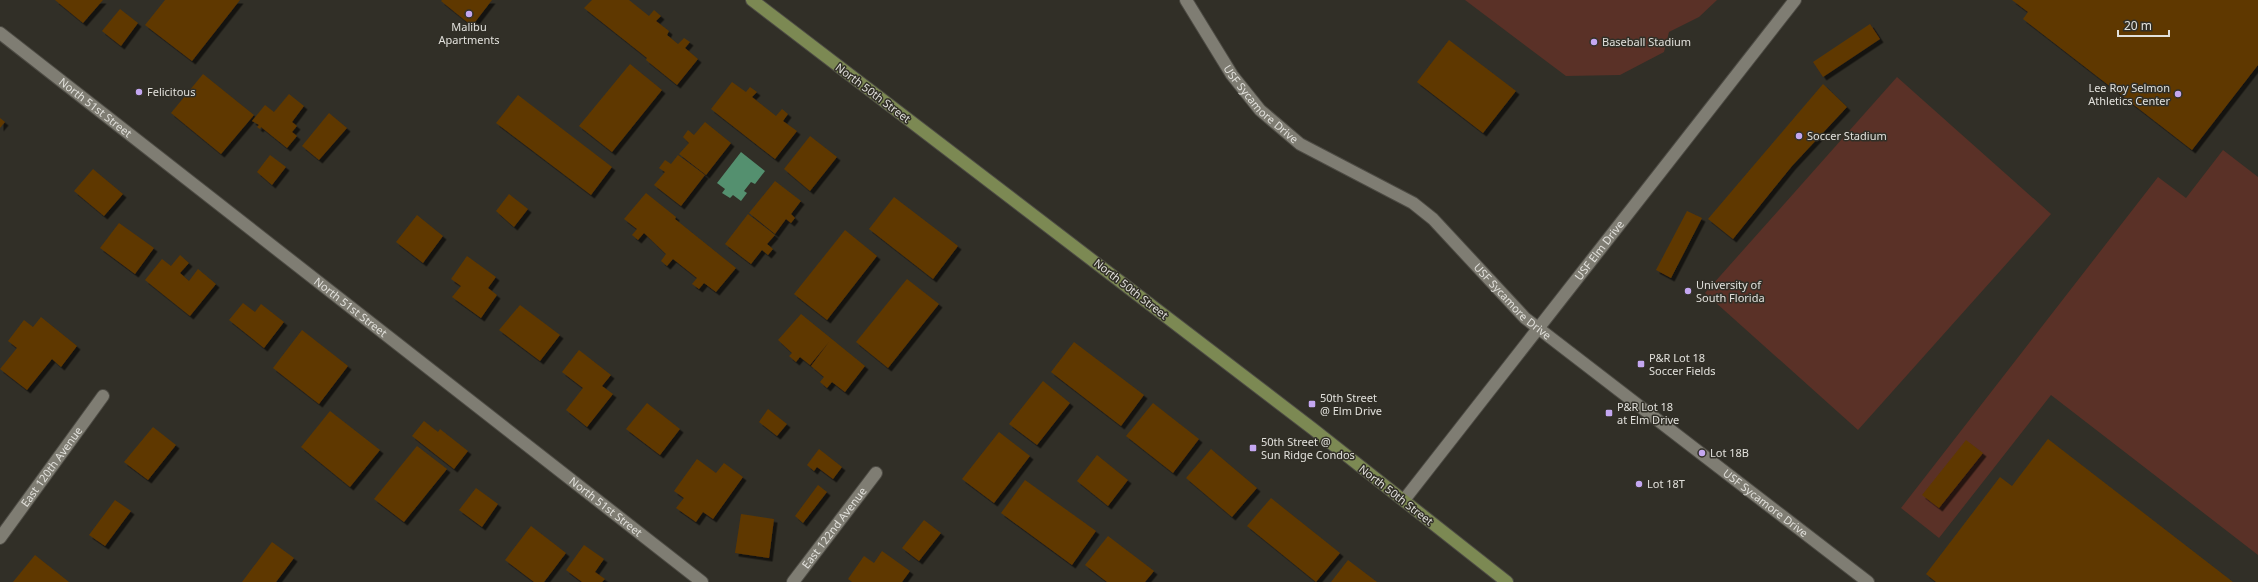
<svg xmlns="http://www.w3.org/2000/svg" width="2258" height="582" font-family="'Noto Sans',sans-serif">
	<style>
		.green { fill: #5a3127 }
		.water { fill: #54906f }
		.building { fill: #5f3804; filter: url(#shadow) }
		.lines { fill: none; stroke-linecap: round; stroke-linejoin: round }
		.street-casing { stroke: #4d4b44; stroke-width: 14 }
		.secondary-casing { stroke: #4d4b44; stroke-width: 14 }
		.street { stroke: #7f7d73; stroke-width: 12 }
		.secondary { stroke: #7c8953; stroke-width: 12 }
		.poi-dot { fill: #c4a7f1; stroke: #312f27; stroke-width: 1.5 }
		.labels { text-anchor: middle; stroke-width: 3; stroke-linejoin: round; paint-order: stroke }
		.poi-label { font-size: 11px; fill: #e1e0db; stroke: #312f27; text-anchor: start }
		.street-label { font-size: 11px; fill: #e1e0db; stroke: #312f27 }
	</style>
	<defs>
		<filter id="shadow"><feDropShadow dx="3.5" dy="3.5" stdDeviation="0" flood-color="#0009"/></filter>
	</defs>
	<rect width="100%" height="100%" fill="#312f27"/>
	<g class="green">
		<path d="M1465,0H1717L1699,17L1669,32L1664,52L1620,75L1566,76Z"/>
		<path d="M1897,77L2051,214L1858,430L1705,293Z"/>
		<path d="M2223,150L2258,177V555L2051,395L1939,538L1901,508L2158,177L2186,198Z"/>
	</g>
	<path class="water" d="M741,152L765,171L755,184L751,182L744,191L747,193L741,201L733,195L730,198L722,193L725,189L717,183Z"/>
	<g class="building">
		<path d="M55,0H103L83,23Z"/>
		<path d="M165,0H240L192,61L145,25Z"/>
		<path d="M442,0H492L472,26L441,1Z"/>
		<path d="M592,0H629L649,16L654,10L661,16L656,21L669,31L667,35L678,44L684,38L690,42L685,48L698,59L677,85L646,60L647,58L584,8Z"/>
		<path d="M2012,0H2258V65L2192,150L2023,19L2028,12Z"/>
		<path d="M120,9L138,23L121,46L102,31Z"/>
		<path d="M1870,24L1880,39L1823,77L1813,62Z"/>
		<path d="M1449,40L1516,91L1483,133L1417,82Z"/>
		<path d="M630,64L662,90L612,152L579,126Z"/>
		<path d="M203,74L254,115L221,154L171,113Z"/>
		<path d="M732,82L746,92L750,87L757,92L752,97L776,116L782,109L788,114L783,121L797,131L775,159L711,109Z"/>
		<path d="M1823,84L1847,107L1792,166L1733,239L1708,219Z"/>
		<path d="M289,94L304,106L292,122L297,126L292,132L297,136L287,148L261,127L260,129L257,127L259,125L252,121L265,105L274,112Z"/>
		<path d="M518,95L612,167L591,195L496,123Z"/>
		<path d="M329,113L347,128L319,160L302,146Z"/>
		<path d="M0,118L5,122L0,128Z"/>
		<path d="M705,122L731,143L706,175L679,154L689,143L683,137L688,130L694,135Z"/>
		<path d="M810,136L837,157L810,191L784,169Z"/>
		<path d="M270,155L286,167L272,185L257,172Z"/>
		<path d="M678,155L705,175L681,206L654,185L665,172L659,168L665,160L671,164Z"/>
		<path d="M93,169L123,194L104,216L74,191Z"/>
		<path d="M775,181L801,201L791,214L795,218L791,223L786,219L775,234L749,213Z"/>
		<path d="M646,193L676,217L675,219L736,268L716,292L704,283L699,289L692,284L697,278L673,259L667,266L661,261L666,254L644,233L638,240L632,235L637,229L624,219Z"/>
		<path d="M509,194L528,209L514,227L496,211Z"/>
		<path d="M894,197L958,246L933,279L869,229Z"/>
		<path d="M1687,211L1702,218L1671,278L1656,270Z"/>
		<path d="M748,214L775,235L767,244L773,249L768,255L762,250L751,264L725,244Z"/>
		<path d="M417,215L443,236L423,263L396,242Z"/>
		<path d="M119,223L154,248L135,274L100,248Z"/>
		<path d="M845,230L877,256L827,320L794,294Z"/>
		<path d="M180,255L189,263L180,273L189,281L198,269L216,284L190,316L145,280L162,259L171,266Z"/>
		<path d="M467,256L496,277L488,288L497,295L481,318L452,297L461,286L451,279Z"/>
		<path d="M907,279L939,304L888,368L856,342Z"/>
		<path d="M243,303L255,312L261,304L284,322L264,348L229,320Z"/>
		<path d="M520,305L560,335L540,361L499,330Z"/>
		<path d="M801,314L865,366L845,392L832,382L827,388L820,382L824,377L811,366L829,342L810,365L800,357L796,362L789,356L792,353L778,340Z"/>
		<path d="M41,317L77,346L61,367L52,359L27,390L0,369L17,348L8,341L24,320L33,327Z"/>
		<path d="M302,330L348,366L319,404L273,368Z"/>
		<path d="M1074,342L1144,395L1121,426L1051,372Z"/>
		<path d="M579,350L611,375L602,386L613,394L587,427L566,410L583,388L562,372Z"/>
		<path d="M1043,381L1070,403L1037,445L1009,424Z"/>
		<path d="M647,403L680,429L660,455L626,429Z"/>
		<path d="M1153,403L1199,439L1173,473L1126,436Z"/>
		<path d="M768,409L787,424L777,436L759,422Z"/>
		<path d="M330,411L380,450L350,487L301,447Z"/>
		<path d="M424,421L438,432L440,429L468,451L454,469L412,436Z"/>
		<path d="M153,427L176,445L148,480L124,462Z"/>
		<path d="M999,432L1030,456L994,503L962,479Z"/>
		<path d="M2048,439L2233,582H1936L1926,574L2000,477L2012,486Z"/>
		<path d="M1966,440L1983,453L1939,508L1922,495Z"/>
		<path d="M417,446L447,469L404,522L374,499Z"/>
		<path d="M819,449L842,467L833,479L817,467L814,471L807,465Z"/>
		<path d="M1211,449L1257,488L1232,517L1186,478Z"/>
		<path d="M1097,455L1128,480L1108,506L1077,481Z"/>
		<path d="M697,459L716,473L724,463L743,477L713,519L703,512L696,522L676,508L684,498L674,491Z"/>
		<path d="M1025,480L1096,531L1072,565L1001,513Z"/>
		<path d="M818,485L827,492L803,523L795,516Z"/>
		<path d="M476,488L498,504L482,527L459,510Z"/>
		<path d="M1271,498L1340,553L1316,582L1247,526Z"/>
		<path d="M115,500L131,511L105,546L89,535Z"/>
		<path d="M741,514L774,519L769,558L735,553Z"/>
		<path d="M924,520L941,533L919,561L902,548Z"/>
		<path d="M531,526L566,553L544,582H534L505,560Z"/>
		<path d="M1108,536L1154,571L1145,582H1107L1085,565Z"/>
		<path d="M272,542L294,558L276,582H242Z"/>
		<path d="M584,545L604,559L595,572L605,579L602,582H582L566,570Z"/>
		<path d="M882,551L910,571L902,582H852L848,579L864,556L874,563Z"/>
		<path d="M35,555L69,582H13Z"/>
		<path d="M1348,560L1377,582H1331Z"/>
	</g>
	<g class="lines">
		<defs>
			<g id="street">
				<path id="s1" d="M1186,0L1232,75L1260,110L1300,144L1413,203L1433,219L1525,318L1868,582"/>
				<path id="s2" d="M0,33L702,582"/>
				<path id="s3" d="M1404,500L1795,0"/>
				<path id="s4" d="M0,538L103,396"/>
				<path id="s5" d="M793,582L876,473"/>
			</g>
			<path id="secondary" d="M752,0L1313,429L1507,582"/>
		</defs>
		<use href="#street" class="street-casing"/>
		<use href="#secondary" class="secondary-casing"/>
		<use href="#street" class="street"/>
		<use href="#secondary" class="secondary"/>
	</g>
	<g class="poi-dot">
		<circle cx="469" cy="14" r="4"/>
		<circle cx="1594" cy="42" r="4"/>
		<circle cx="139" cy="92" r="4"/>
		<circle cx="2178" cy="94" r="4"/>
		<circle cx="1799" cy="136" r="4"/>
		<circle cx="1688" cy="291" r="4"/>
		<rect x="1637" y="360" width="8" height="8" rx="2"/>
		<rect x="1308" y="400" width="8" height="8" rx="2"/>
		<rect x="1605" y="409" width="8" height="8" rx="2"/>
		<rect x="1249" y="444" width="8" height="8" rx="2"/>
		<circle cx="1702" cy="453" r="4"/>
		<circle cx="1639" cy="484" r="4"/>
	</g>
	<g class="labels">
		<g class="poi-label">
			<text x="469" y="31" text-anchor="middle">Malibu<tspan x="469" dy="13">Apartments</tspan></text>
			<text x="1602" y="46">Baseball Stadium</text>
			<text x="2170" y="92" text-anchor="end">Lee Roy Selmon<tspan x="2170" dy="13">Athletics Center</tspan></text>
			<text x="147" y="96">Felicitous</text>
			<text x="1807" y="140">Soccer Stadium</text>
			<text x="1696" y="289">University of<tspan x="1696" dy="13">South Florida</tspan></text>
			<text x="1649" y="362">P&amp;R Lot 18<tspan x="1649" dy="13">Soccer Fields</tspan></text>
			<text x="1320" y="402">50th Street<tspan x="1320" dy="13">@ Elm Drive</tspan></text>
			<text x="1617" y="411">P&amp;R Lot 18<tspan x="1617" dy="13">at Elm Drive</tspan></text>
			<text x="1261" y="446">50th Street @<tspan x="1261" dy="13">Sun Ridge Condos</tspan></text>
			<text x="1710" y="457">Lot 18B</text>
			<text x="1647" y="488">Lot 18T</text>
		</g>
		<g class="street-label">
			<text transform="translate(873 93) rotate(37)" y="4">North 50th Street</text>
			<text dy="4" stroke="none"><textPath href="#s1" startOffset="129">USF Sycamore Drive</textPath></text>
			<text dy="4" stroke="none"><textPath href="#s2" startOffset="121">North 51st Street</textPath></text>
			<text dy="4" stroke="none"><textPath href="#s3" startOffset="317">USF Elm Drive</textPath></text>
			<text transform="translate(1131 289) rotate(38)" y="4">North 50th Street</text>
			<text dy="4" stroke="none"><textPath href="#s1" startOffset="453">USF Sycamore Drive</textPath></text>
			<text dy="4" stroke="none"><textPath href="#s2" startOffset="445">North 51st Street</textPath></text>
			<text dy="4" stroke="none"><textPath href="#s4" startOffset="88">East 120th Avenue</textPath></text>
			<text transform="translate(1396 495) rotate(38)" y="4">North 50th Street</text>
			<text dy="4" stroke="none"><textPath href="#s1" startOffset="777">USF Sycamore Drive</textPath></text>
			<text dy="4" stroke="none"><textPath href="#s2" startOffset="769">North 51st Street</textPath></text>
			<text dy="4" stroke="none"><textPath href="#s5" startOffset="68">East 122nd Avenue</textPath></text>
		</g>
	</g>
	<path d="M2118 30v6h51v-6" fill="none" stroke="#e1e0db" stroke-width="2"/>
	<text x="2124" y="30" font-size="12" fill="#e1e0db" stroke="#312f27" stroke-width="3" paint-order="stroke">20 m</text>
</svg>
